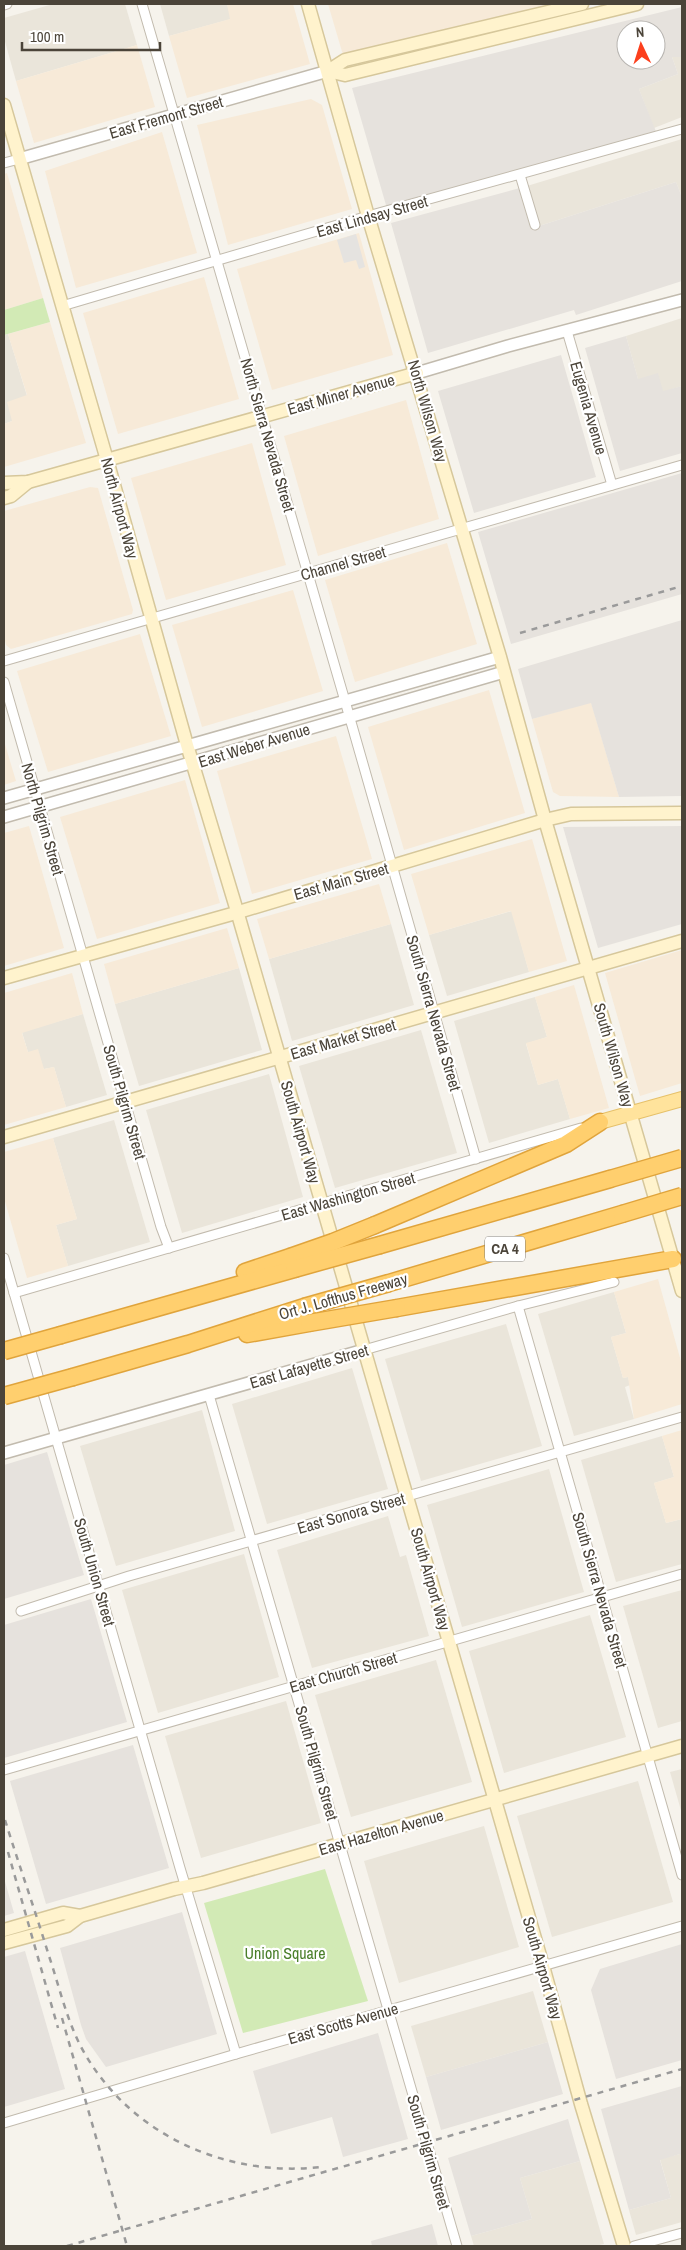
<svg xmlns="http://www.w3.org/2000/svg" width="686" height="2250" font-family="'Archivo Narrow',sans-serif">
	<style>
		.residential { fill: #eae5da }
		.commercial { fill: #f7ead8 }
		.industrial { fill: #e6e2dd; fill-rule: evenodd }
		.green { fill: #d2eab5 }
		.parking { fill: #e5e3e0 }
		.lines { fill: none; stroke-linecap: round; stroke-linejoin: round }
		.minor-casing { stroke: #c2bbae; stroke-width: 11 }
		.tertiary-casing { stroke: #c2bbae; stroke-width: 14 }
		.secondary-casing { stroke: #d6c79b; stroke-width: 15 }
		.primary-casing { stroke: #e6c16a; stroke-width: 16 }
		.motorway-casing { stroke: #e0a43c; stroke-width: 19 }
		.minor { stroke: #fff; stroke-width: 9 }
		.tertiary { stroke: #fff; stroke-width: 11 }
		.secondary { stroke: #fff3cd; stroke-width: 12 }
		.primary { stroke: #ffe39c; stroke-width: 14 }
		.motorway { stroke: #ffcf6e; stroke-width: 16 }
		.rail { stroke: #9a9a9a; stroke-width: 2.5; stroke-dasharray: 6 6; stroke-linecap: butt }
		.motorway-bridge-casing { stroke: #e0a43c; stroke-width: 19; stroke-linecap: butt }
		.motorway-bridge { stroke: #ffcf6e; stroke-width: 16 }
		.labels { text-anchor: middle; stroke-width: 4.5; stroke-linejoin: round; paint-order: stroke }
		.shield { fill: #fff; stroke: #817c74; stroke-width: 1 }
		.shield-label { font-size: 15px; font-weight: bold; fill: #4b4439 }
		.street-label { font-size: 16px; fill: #4b4439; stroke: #fff }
		.park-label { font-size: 16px; fill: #4a7f2a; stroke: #fff }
	</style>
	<rect width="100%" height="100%" fill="#f6f3ec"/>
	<g class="residential">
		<path d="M53,4H125L137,45L16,81L4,38V18Z"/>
		<path d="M160,4H227L231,19L169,36Z"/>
		<path d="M672,57H682V117L654,128L639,89L678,74Z"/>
		<path d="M682,139V197L676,182L539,226L527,186Z"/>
		<path d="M682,318V386L663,392L638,379L626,336Z"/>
		<path d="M8,334L27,396L12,421L4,424V335Z"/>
		<path d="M512,911L529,972L447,996L429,935Z"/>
		<path d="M391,924L414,1005L292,1041L269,959Z"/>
		<path d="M239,968L262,1050L139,1086L115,1004Z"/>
		<path d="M535,997L547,1037L526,1044L538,1085L558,1079L570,1119L489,1143L454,1021Z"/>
		<path d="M83,1014L107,1095L66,1107L54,1067L44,1069L28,1052L22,1032Z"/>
		<path d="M421,1030L457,1153L335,1188L299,1066Z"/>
		<path d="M269,1074L303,1197L182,1233L146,1110Z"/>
		<path d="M114,1120L150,1242L68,1266L56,1225L77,1219L53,1138Z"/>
		<path d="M614,1292L626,1333L611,1337L623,1378L628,1377L630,1385L625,1387L634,1419L574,1436L538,1314Z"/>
		<path d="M506,1324L542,1446L421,1481L385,1359Z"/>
		<path d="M352,1368L388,1489L267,1524L232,1404Z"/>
		<path d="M202,1410L235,1531L116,1566L80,1446Z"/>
		<path d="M662,1436L674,1477L654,1483L666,1523L682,1519V1564L616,1582L581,1460Z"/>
		<path d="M549,1469L584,1592L462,1627L427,1505Z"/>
		<path d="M388,1516L400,1557L406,1555L429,1636L312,1668L277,1550Z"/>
		<path d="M244,1554L279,1677L158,1713L122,1590Z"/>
		<path d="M682,1590V1721L658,1728L623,1606Z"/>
		<path d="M590,1615L626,1737L504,1773L469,1651Z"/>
		<path d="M436,1660L472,1782L351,1817L315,1695Z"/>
		<path d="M286,1701L321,1823L201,1858L165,1736Z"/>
		<path d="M682,1769V1814L670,1772Z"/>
		<path d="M638,1781L673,1902L552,1937L517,1816Z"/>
		<path d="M484,1826L519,1947L399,1983L364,1861Z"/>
		<path d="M533,1991L548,2042L426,2077L411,2026Z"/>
		<path d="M680,2154L682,2162V2222L636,2235L629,2210L671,2198L660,2159Z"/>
		<path d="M580,2161L604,2244L595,2246H474L471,2236L532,2219L520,2178Z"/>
	</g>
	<g class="commercial">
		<path d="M227,4H293L310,64L187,98L169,36L230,19Z"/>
		<path d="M328,4H553L343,55Z"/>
		<path d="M137,45L155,107L34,143L16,81Z"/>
		<path d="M311,99L322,105L352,209L228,245L197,125Z"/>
		<path d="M162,132L197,253L76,288L45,171Z"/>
		<path d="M7,173L43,298L4,310V174Z"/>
		<path d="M359,233L393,355L272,390L237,269Z"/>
		<path d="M204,277L239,399L118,434L83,313Z"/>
		<path d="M50,322L86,443L4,467V424L12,421L7,402L27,395L8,334Z"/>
		<path d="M406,400L439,519L318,556L284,436Z"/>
		<path d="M252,443L286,565L166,600L131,478Z"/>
		<path d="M90,487L98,488L133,610L132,614L11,649L6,645L4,636V511Z"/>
		<path d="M447,543L477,644L355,682L325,580Z"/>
		<path d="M293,590L323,691L202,727L172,625Z"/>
		<path d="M140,634L171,736L48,772L17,671Z"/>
		<path d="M489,690L525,813L404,850L368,727Z"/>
		<path d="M591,702L619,797L560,796L553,792L532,719Z"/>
		<path d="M336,736L372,859L252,894L217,771Z"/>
		<path d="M4,741L16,781L4,785Z"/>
		<path d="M185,780L220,903L97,939L60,817Z"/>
		<path d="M29,826L64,948L4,966V833Z"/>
		<path d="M532,839L567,961L529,972L511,911L429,935L411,874Z"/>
		<path d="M379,884L391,924L269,959L257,919Z"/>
		<path d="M227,928L239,968L115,1004L104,964Z"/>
		<path d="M682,950V1083L640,1096L605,973Z"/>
		<path d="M72,973L83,1014L22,1033L28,1052L38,1049L44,1069L54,1067L66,1107L4,1125V993Z"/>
		<path d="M574,985L609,1108L570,1119L558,1079L538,1085L526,1043L547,1037L535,997Z"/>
		<path d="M53,1138L77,1219L56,1225L68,1266L27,1278L4,1198V1152Z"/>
		<path d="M658,1279L682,1365V1404L634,1419L628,1377L623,1378L611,1337L626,1333L614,1292Z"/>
		<path d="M682,1430V1519L666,1523L654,1483L674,1477L662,1436Z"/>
	</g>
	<g class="industrial">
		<path d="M682,7V57H672L678,74L639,89L659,139L388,212L352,88ZM626,30H656V60H626Z"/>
		<path d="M676,182L682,197V281L576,315L574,310L428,353L391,223L527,186L539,226Z"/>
		<path d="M626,336L638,379L658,373L663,391L682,386V453L620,471L585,348Z"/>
		<path d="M561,355L596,477L474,513L438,391Z"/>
		<path d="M682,473V594L511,644L478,532Z"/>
		<path d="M682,620V796L619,797L591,703L532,719L518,669Z"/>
		<path d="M682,826V924L598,948L563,827Z"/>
		<path d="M47,1452L84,1575L4,1599V1465Z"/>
		<path d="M91,1599L127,1722L4,1758V1625Z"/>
		<path d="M133,1745L169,1868L46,1904L10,1781Z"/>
		<path d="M4,1878L14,1913L4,1916Z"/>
		<path d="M182,1912L217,2034L106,2067L86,2039L81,2025L60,1948Z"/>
		<path d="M682,1944V2060L616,2079L591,1990L600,1969Z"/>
		<path d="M25,1951L65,2089L4,2107V1957Z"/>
		<path d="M378,2033L408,2139L343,2157L332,2117L271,2134L253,2071Z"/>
		<path d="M548,2042L563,2094L441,2130L426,2077Z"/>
		<path d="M682,2086V2162L680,2154L660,2160L671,2198L629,2210L601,2109Z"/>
		<path d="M568,2119L580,2161L520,2178L532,2219L471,2236L448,2158Z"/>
		<path d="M432,2224L438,2246H372L371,2241Z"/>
	</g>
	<g class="green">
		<path d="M43,298L50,322L4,335V310Z"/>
		<path d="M325,1869L368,2001L243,2033L204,1903Z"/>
	</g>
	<path class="parking" d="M356,234L365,267L359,269L356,260L344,263L337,240Z"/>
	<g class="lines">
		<defs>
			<g id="minor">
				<path d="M142,4L345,701L476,1159"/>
				<path d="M4,5L7,4"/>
				<path d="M4,163L19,159"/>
				<path d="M520,175L535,225"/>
				<path d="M62,306L368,216L682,129"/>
				<path d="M567,331L612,485"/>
				<path d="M4,661L682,465"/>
				<path d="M4,682L161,1227L169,1248"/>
				<path d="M4,1258L180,1868L236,2054"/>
				<path d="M14,1293L581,1128"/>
				<path d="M518,1306L682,1875"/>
				<path d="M364,1350L518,1306L614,1282"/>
				<path d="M209,1395L457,2246"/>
				<path d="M21,1611L129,1576L682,1417"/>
				<path d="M4,1770L682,1574"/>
				<path d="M4,2123L236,2054L682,1926"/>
				<path d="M634,2246L682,2233"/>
			</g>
			<g id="tertiary">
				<path d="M19,159L328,71"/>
				<path d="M417,373L508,346L682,300"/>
				<path d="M4,798L500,657"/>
				<path d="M4,817L504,672"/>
				<path d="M4,1453L364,1350"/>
			</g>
			<g id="secondary">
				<path d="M308,4L368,216L500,657L545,820L682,1291"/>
				<path d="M328,71L345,75L637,4"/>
				<path d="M328,71L345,60L582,4"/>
				<path d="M4,105L107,460L187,745L237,911L543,1966L581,2104L624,2246"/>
				<path d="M4,483L28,482L417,373"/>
				<path d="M4,498L11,496L28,482"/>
				<path d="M4,978L232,914L545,820L571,814L682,813"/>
				<path d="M4,1137L682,941"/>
				<path d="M4,1930L63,1913L80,1916"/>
				<path d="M4,1943L67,1926L80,1916L174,1889L203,1883L682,1746"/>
			</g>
			<path id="primary" d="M600,1122L682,1099"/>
			<g id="motorway">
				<path d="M375,1225L566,1144L600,1122"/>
				<path d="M380,1245L610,1179"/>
				<path d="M245,1272L290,1257"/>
				<path d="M389,1283L622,1214"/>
				<path d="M397,1308L673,1259"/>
				<path d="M247,1334L309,1323"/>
				<path d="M61,1335L294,1269"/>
				<path d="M73,1377L188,1344L304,1307"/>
			</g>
		</defs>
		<use href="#minor" class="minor-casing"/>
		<use href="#tertiary" class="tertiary-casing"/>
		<use href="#secondary" class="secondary-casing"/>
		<use href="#primary" class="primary-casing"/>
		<use href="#motorway" class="motorway-casing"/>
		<use href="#minor" class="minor"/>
		<use href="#tertiary" class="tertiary"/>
		<use href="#secondary" class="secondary"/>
		<use href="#primary" class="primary"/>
		<use href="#motorway" class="motorway"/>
		<g class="rail">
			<path d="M520,633L682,586"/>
			<path d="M5,1820C19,1865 35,1910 49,1956C59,1986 66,2017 80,2045C126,2133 224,2178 321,2167"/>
			<path d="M8,1852L58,2028"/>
			<path d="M62,2018L127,2246"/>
			<path d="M67,2246L682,2069"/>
		</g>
		<defs>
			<g id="motorway-bridge">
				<path d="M610,1179L682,1158"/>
				<path d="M622,1214L682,1196"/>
				<path d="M290,1257L333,1242L375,1225"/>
				<path d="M294,1269L380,1245"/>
				<path d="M304,1307L389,1283"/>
				<path d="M309,1323L397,1308"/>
				<path d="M4,1351L61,1335"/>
				<path d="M4,1396L73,1377"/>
			</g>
		</defs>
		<use href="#motorway-bridge" class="motorway-bridge-casing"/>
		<use href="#motorway-bridge" class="motorway-bridge"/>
	</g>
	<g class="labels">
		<rect class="shield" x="485" y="1236.5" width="40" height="25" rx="4"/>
		<g class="shield-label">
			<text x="505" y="1254">CA 4</text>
		</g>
		<g class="street-label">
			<text transform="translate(166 117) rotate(-16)" y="6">East Fremont Street</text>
			<text transform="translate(372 216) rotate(-16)" y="6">East Lindsay Street</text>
			<text transform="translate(341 394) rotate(-16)" y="6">East Miner Avenue</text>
			<text transform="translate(589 408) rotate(74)" y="6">Eugenia Avenue</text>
			<text transform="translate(428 411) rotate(74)" y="6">North Wilson Way</text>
			<text transform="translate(268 435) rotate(74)" y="6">North Sierra Nevada Street</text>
			<text transform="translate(120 508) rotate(75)" y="6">North Airport Way</text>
			<text transform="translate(343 563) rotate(-16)" y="6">Channel Street</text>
			<text transform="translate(254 745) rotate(-17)" y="6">East Weber Avenue</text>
			<text transform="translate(43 819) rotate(74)" y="6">North Pilgrim Street</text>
			<text transform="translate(341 881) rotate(-16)" y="6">East Main Street</text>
			<text transform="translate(434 1013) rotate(74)" y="6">South Sierra Nevada Street</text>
			<text transform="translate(343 1039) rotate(-16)" y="6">East Market Street</text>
			<text transform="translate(614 1055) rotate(74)" y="6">South Wilson Way</text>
			<text transform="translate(125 1102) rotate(74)" y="6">South Pilgrim Street</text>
			<text transform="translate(301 1132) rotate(74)" y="6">South Airport Way</text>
			<text transform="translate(348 1196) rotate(-16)" y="6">East Washington Street</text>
			<text transform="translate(343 1296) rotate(-16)" y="6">Ort J. Lofthus Freeway</text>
			<text transform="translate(309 1366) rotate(-16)" y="6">East Lafayette Street</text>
			<text transform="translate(351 1513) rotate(-16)" y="6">East Sonora Street</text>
			<text transform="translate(95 1572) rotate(74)" y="6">South Union Street</text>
			<text transform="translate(431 1579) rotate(74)" y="6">South Airport Way</text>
			<text transform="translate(600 1590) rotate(74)" y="6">South Sierra Nevada Street</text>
			<text transform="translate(343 1672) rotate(-16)" y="6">East Church Street</text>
			<text transform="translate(317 1763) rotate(74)" y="6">South Pilgrim Street</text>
			<text transform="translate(381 1832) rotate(-16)" y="6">East Hazelton Avenue</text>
			<text transform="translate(543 1968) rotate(74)" y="6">South Airport Way</text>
			<text transform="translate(343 2023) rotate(-16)" y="6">East Scotts Avenue</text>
			<text transform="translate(429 2152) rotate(74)" y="6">South Pilgrim Street</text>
		</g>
		<g class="park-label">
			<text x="285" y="1959">Union Square</text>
		</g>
	</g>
	<rect width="686" height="2250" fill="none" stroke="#4b4439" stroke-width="10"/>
	<g transform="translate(641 45) rotate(356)"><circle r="24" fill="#ffffff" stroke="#b7b4b0"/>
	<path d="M0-4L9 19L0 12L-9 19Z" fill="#fc3f1d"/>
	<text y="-8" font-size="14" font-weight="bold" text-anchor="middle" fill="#4b4439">N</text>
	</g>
	<path d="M22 42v8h138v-8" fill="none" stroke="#4b4439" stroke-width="2.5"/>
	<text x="30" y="42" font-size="15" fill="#4b4439" stroke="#ffffff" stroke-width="4" paint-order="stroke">100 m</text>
</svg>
